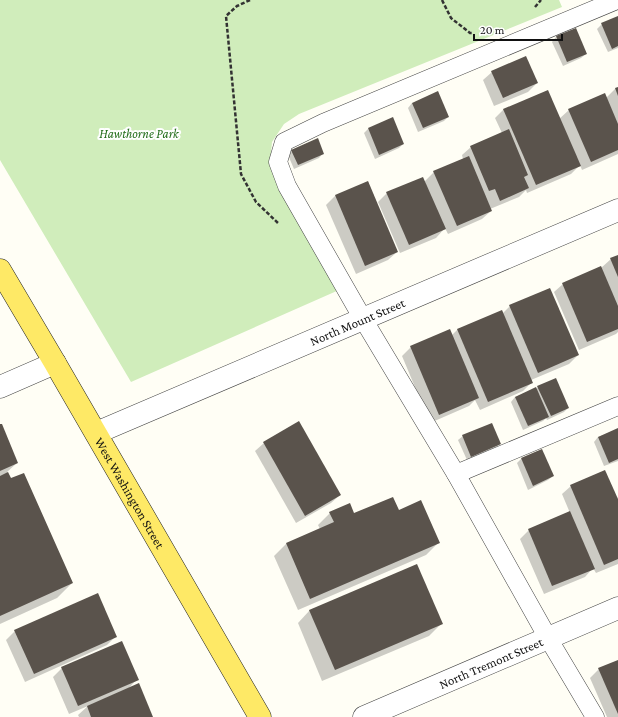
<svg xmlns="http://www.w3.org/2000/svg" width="618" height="717" font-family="'Crimson Pro',serif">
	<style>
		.green { fill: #d0edbb }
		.shadow { fill: #0003 }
		.building { fill: #5a534c }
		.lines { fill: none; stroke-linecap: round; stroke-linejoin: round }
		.lane-casing { stroke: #444; stroke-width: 19 }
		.street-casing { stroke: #444; stroke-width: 23 }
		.primary-casing { stroke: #222; stroke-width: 23 }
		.path { stroke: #333; stroke-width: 2.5; stroke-dasharray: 4 2; stroke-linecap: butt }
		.lane { stroke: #fff; stroke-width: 18 }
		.street { stroke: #fff; stroke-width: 22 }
		.primary { stroke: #fee966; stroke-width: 22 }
		.labels { text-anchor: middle; stroke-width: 4; stroke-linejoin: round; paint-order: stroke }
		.park-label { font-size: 13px; font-style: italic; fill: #246e1c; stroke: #fff }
		.street-label { font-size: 13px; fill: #111; stroke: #fff }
	</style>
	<rect width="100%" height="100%" fill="#fffef5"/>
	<path class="green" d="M0,0H559L562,7L299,114L284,124L272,142L270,163L339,290L131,382L0,160Z"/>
	<g class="shadow">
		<path d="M618,17V48L608,52L597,29L602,24Z"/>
		<path d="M575,29L586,54L581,58L563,66L552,42L556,37Z"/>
		<path d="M492,72L537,83L528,92L494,106L483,80Z"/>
		<path d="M618,88V154L582,170L580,165L571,174L527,193L526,190L519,197L490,209L491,211L482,219L448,234L445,228L436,238L400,253L378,202L387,193L424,182L434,172L463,159L462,155L471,147L502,133L495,118L504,109L559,119L569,110L606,98L615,89Z"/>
		<path d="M412,103L448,117L444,121L418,132L408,108Z"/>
		<path d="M368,129L403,144L399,148L375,159L364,133Z"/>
		<path d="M292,151L323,153L319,158L294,169L288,155Z"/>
		<path d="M368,182L397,252L388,260L356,274L326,205L335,196Z"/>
		<path d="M618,256V332L616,334L579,350L554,292L563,284L601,268L611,259Z"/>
		<path d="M510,306L578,355L569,364L531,380L532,382L523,391L480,410L475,400L469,406L430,423L402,356L411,347L451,336L458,329L503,313Z"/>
		<path d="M538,387L568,408L564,412L547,420L546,418L543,421L523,430L511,402L515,397L535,389H536Z"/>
		<path d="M0,425L17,463L7,472L72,583L57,598L0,624Z"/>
		<path d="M618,429V461L604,466L594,442L598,437Z"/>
		<path d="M463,436L500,444L496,448L467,460L458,440Z"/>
		<path d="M264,443L340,495L331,503L296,523L255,451Z"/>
		<path d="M541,450L553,476L548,480L528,490L517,463L521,459Z"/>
		<path d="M571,486L618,502V564L596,573L593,568L585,577L544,594L520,539L529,530L570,513L562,494Z"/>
		<path d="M398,511L438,543L426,555L298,610L274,556L286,544L320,529L318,525L330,513L354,514Z"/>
		<path d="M310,610L441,624L429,636L322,681L298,623Z"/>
		<path d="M15,631L116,636L107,645L25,682L6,640Z"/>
		<path d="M618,661V717H607L590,678L599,669Z"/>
		<path d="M62,668L137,679L129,688L152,717H79L78,715L88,706L69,714L53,677Z"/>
	</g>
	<g class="building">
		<path d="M618,16V46L612,49L601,23Z"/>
		<path d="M576,28L587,54L567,62L556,36Z"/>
		<path d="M526,56L538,83L503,98L491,71Z"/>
		<path d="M618,87V96L615,88Z"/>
		<path d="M548,90L581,166L536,185L503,109Z"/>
		<path d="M438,91L449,117L423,128L412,103Z"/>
		<path d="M605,93L618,124V150L591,162L568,109Z"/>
		<path d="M393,117L404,144L379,155L368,128Z"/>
		<path d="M509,129L528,175L524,177L529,188L500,201L495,189L489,191L470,146Z"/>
		<path d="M318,138L324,154L298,165L291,150Z"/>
		<path d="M469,156L492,211L457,226L433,171Z"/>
		<path d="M423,177L446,229L409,245L386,192Z"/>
		<path d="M368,181L398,252L365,266L335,195Z"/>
		<path d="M618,255V277L610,258Z"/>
		<path d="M601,266L618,306V329L587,342L562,283Z"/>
		<path d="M550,288L579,355L538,373L509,305Z"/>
		<path d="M502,310L533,383L488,402L457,329Z"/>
		<path d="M450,329L479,398L439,415L410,346Z"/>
		<path d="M556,378L569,408L551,416L537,386Z"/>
		<path d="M536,387L549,417L528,426L515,397Z"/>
		<path d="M299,421L341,495L305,516L263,442Z"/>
		<path d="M492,423L501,444L471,457L462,435Z"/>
		<path d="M0,424H2L18,463L0,471Z"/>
		<path d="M618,428V459L609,463L598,437Z"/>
		<path d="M542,449L554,476L533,486L521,458Z"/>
		<path d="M605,470L618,499V559L604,565L570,485Z"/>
		<path d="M8,472L11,478L24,473L73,583L0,616V476Z"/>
		<path d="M393,497L399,510L421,500L440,543L310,599L286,543L334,522L329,512L350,503L354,513Z"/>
		<path d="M570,511L595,569L552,586L528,529Z"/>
		<path d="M417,564L443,624L335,670L309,610Z"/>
		<path d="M98,593L117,637L34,674L14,630Z"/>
		<path d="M122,641L139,680L78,706L61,667Z"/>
		<path d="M618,660V714L598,668Z"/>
		<path d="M139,683L153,717H91L87,706Z"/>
	</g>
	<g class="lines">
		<defs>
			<g id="lane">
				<path d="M456,474L618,406"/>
				<path d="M595,717L548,638L456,474L363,319L287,186L278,162L284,142L323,123L617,0"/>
			</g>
			<g id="street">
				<path d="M0,387L55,363"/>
				<path id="s1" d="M96,433L618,210"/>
				<path id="s2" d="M364,717L618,608"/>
			</g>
			<g id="primary">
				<path id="s3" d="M0,270L55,363L260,717"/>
			</g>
		</defs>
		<use href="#lane" class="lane-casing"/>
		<use href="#street" class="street-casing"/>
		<use href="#primary" class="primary-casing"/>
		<g class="path">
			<path d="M250,0L237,6L226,16L241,174L256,202L279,224"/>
			<path d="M442,0L451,18L470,33H472"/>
			<path d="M535,7L541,0"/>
		</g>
		<use href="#lane" class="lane"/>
		<use href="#street" class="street"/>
		<use href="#primary" class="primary"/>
	</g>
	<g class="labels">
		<g class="park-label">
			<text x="139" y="138">Hawthorne Park</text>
		</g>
		<g class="street-label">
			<text dy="5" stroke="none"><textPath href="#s1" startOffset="284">North Mount Street</textPath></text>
			<text dy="5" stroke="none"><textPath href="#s3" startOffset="258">West Washington Street</textPath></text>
			<text dy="5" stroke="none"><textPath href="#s2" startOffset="138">North Tremont Street</textPath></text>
		</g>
	</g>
	<path d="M474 34v6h88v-6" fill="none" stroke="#111111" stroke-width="2"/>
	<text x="480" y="34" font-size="12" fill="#111111" stroke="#ffffff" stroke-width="3" paint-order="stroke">20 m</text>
</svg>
